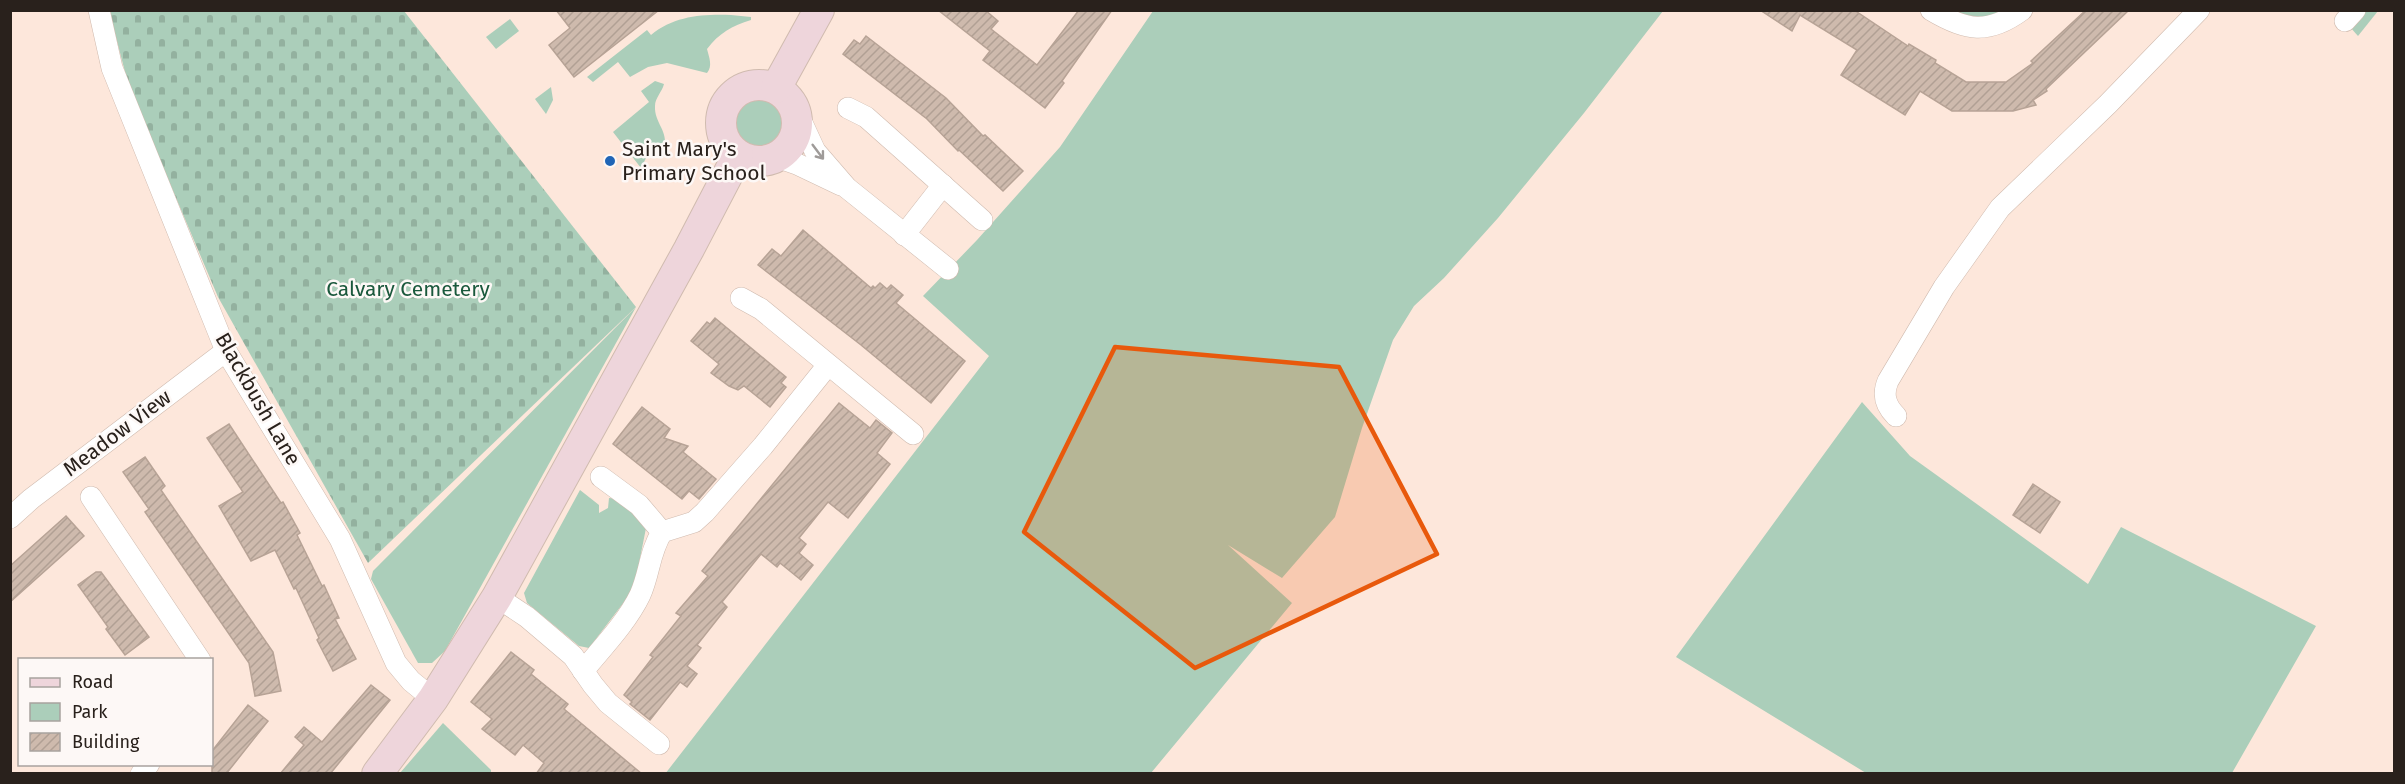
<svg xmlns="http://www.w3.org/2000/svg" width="2405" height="784" font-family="'Fira Sans',sans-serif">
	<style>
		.green { fill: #abceba }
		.cemetery { fill: url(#cemetery-stones) }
		.building { fill: url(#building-hatch); stroke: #b7a396; stroke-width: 1.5 }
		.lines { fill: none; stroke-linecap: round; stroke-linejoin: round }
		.street-casing { stroke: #d0bbaf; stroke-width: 22 }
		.secondary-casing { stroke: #d0bbaf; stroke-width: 32 }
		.street { stroke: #fff; stroke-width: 21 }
		.secondary { stroke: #eed5db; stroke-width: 30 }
		.oneway { stroke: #9f9b99 }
		.marked { fill: #e8590c; fill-opacity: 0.2; stroke: #e8590c; stroke-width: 4.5; stroke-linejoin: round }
		.poi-dot { fill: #2065b6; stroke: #fdf8f6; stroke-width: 2 }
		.labels { text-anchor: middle; stroke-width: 5; stroke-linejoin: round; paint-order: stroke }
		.poi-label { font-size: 21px; fill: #29211c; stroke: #fdf8f6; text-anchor: start }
		.park-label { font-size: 21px; fill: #1a583c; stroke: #fdf8f6 }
		.street-label { font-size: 21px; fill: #29211c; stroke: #fdf8f6 }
	</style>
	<defs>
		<pattern id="cemetery-stones" width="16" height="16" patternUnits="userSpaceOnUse" patternTransform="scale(1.5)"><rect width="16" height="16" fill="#abceba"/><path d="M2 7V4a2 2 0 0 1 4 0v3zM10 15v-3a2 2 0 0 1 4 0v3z" fill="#93b19f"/></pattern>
		<pattern id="building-hatch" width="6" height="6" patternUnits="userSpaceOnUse" patternTransform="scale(1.5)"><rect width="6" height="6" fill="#cebaad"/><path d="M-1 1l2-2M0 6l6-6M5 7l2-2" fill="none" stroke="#b1a094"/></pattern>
	</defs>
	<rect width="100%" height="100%" fill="#fde7db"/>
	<g class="green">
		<path d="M1946,10L2008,11L1980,22Z"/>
		<path d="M1153,11H1663L1584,113L1498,218L1444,278L1414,306L1393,340L1362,428L1335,517L1282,578L1228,545L1292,603L1151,773L665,774L989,356L923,296L977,240L1060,147Z"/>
		<path d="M2367,11H2378L2358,36L2350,27Z"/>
		<path d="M731,15L751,17V20C732,26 719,33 707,49C709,57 713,66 707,73L667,63L648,67L630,77L618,62L593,82L587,77L647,30L651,35C674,16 702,14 731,15Z"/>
		<path d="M510,19L519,31L496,49L486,37Z"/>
		<path d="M655,81L664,84C662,92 655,98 655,106C654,123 669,131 664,148L653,144L641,168L613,132L649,102L641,91Z"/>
		<path d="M551,87L553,100L546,114L535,99Z"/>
		<circle cx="758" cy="121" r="29"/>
		<path d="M636,307L445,651L432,663H418L371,579L373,571Z"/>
		<path d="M1862,402L1910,456L2088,584L2121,527L2316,626L2232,773H1866L1676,657Z"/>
		<path d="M580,490L599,505V513L608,508L609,498L620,499L646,528L634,589L589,648L579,646L527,603L524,593Z"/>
		<path d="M443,723L491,770V773H400Z"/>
	</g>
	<path class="cemetery" d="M109,11H404L636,307L368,563L218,297L129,87Z"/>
	<g class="building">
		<path d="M556,10H659L574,77L549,45L570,28Z"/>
		<path d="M938,10H985L998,21L991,29L1037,65L1079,10H1112L1062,81L1064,83L1045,108L983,60L990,51Z"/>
		<path d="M1760,10H1854L1908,46L1909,44L1936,60L1935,63L1966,82H2006L2033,63L2031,61L2086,10H2129L2046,89L2047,91L2033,100L2036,105L2013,111H1952L1920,91L1905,115L1841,75L1857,50L1800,15L1792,31Z"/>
		<path d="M866,36L946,98L983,136L985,135L1023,171L1003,191L959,150L958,151L927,119L843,54L854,40L860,44Z"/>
		<path d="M803,230L871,288L873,286L875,288L880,283L887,289L891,285L903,295L896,303L965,361L931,403L861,345L758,265L772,249L781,256Z"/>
		<path d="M715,318L786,377L781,383L786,387L770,407L744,386L738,390L729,386L711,373L719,364L691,341L707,322L710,324Z"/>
		<path d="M839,403L870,428L876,420L892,433L877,453L890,464L848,518L828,502L799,538L806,544L799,553L813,565L801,580L780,563L777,567L761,554L722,602L727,607L697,645L701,648L687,666L697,674L687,687L680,682L650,720L630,704L632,702L624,695L653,657L650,655L681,616L676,613L708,576L702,571Z"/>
		<path d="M642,407L670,429L664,438L688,446L683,452L716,479L699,499L689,491L682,499L613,444Z"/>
		<path d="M229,424L281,503L283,502L300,533L297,535L322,586L324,585L339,618L335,619L356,659L333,671L317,640L319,638L296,588L294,589L275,550L251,561L219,506L243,492L207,438Z"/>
		<path d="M145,457L165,486L161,490L273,652L281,691L255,696L249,663L145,512L149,509L123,472Z"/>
		<path d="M2033,484L2060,502L2040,533L2013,515Z"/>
		<path d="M66,516L84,536L10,602V566Z"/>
		<path d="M96,572H101L149,637L125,655L106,629L108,627L78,585Z"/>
		<path d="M511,652L534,670L531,674L568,704L564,709L642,774H536L544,763L523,745L515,755L482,729L492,719L471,702Z"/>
		<path d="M371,685L390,700L330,774H280L304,745L295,737L304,727L322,742Z"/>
		<path d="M248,705L268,721L226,774H212V751Z"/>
	</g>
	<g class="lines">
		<defs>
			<g id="street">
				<path d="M99,10L112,68L226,351L340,539L396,663L411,681L433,699"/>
				<path d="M1931,10C1966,31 1988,35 2022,10"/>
				<path d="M2345,21L2355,10"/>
				<path d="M848,108L866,117L982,220"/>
				<path d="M797,112L815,151L847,188L948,269"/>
				<path d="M777,157L797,164L841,185"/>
				<path d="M904,235L943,185"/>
				<path d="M741,298L761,309L913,434"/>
				<path d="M1896,416C1886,406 1882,395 1888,381L1944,287L2000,208L2108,104L2199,10"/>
				<path d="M601,477L639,505L662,532"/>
				<path d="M91,497L200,660"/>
				<path d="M10,518L31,499L226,351"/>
				<path d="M497,597L527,617L573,656L593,685L608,703L659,744"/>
				<path d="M583,671C602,648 627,622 640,595C650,573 649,553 662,532L694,522L705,512L763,446L828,365"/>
				<path d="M141,774L149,764"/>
			</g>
			<g id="secondary">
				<circle cx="759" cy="123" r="38"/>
				<path d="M776,88L819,10"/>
				<path d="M377,774L433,699L497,597L689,249L738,155"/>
			</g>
		</defs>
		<use href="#street" class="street-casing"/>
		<use href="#secondary" class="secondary-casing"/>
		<use href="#street" class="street"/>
		<use href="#secondary" class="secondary"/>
	</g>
	<defs><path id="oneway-shaft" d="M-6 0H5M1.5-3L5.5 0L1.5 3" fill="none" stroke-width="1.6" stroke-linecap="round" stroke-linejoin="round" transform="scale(1.5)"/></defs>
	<use class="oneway" href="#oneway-shaft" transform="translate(818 152) rotate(53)"/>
	<path class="marked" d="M1115,347L1339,367L1437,554L1195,668L1024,532Z"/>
	<circle class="poi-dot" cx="610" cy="161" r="6"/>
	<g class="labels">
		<g class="poi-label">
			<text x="622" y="156">Saint Mary's<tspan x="622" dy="24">Primary School</tspan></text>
		</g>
		<g class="park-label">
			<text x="408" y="296">Calvary Cemetery</text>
		</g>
		<g class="street-label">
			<text transform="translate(258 399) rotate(60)" y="7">Blackbush Lane</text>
			<text transform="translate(117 433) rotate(-37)" y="7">Meadow View</text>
		</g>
	</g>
	<rect width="2405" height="784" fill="none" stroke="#29211c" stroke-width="24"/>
	<rect x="18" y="658" width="195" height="108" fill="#fdf8f6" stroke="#a8a29f" stroke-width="1.5"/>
	<rect x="30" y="678" width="30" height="9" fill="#eed5db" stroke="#a8a29f" stroke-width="1.5"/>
	<text x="72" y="688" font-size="18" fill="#29211c">Road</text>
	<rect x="30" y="703" width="30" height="18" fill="#abceba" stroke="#a8a29f" stroke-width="1.5"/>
	<text x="72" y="718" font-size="18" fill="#29211c">Park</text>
	<rect x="30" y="733" width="30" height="18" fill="url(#building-hatch)" stroke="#a8a29f" stroke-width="1.5"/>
	<text x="72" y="748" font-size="18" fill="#29211c">Building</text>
</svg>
